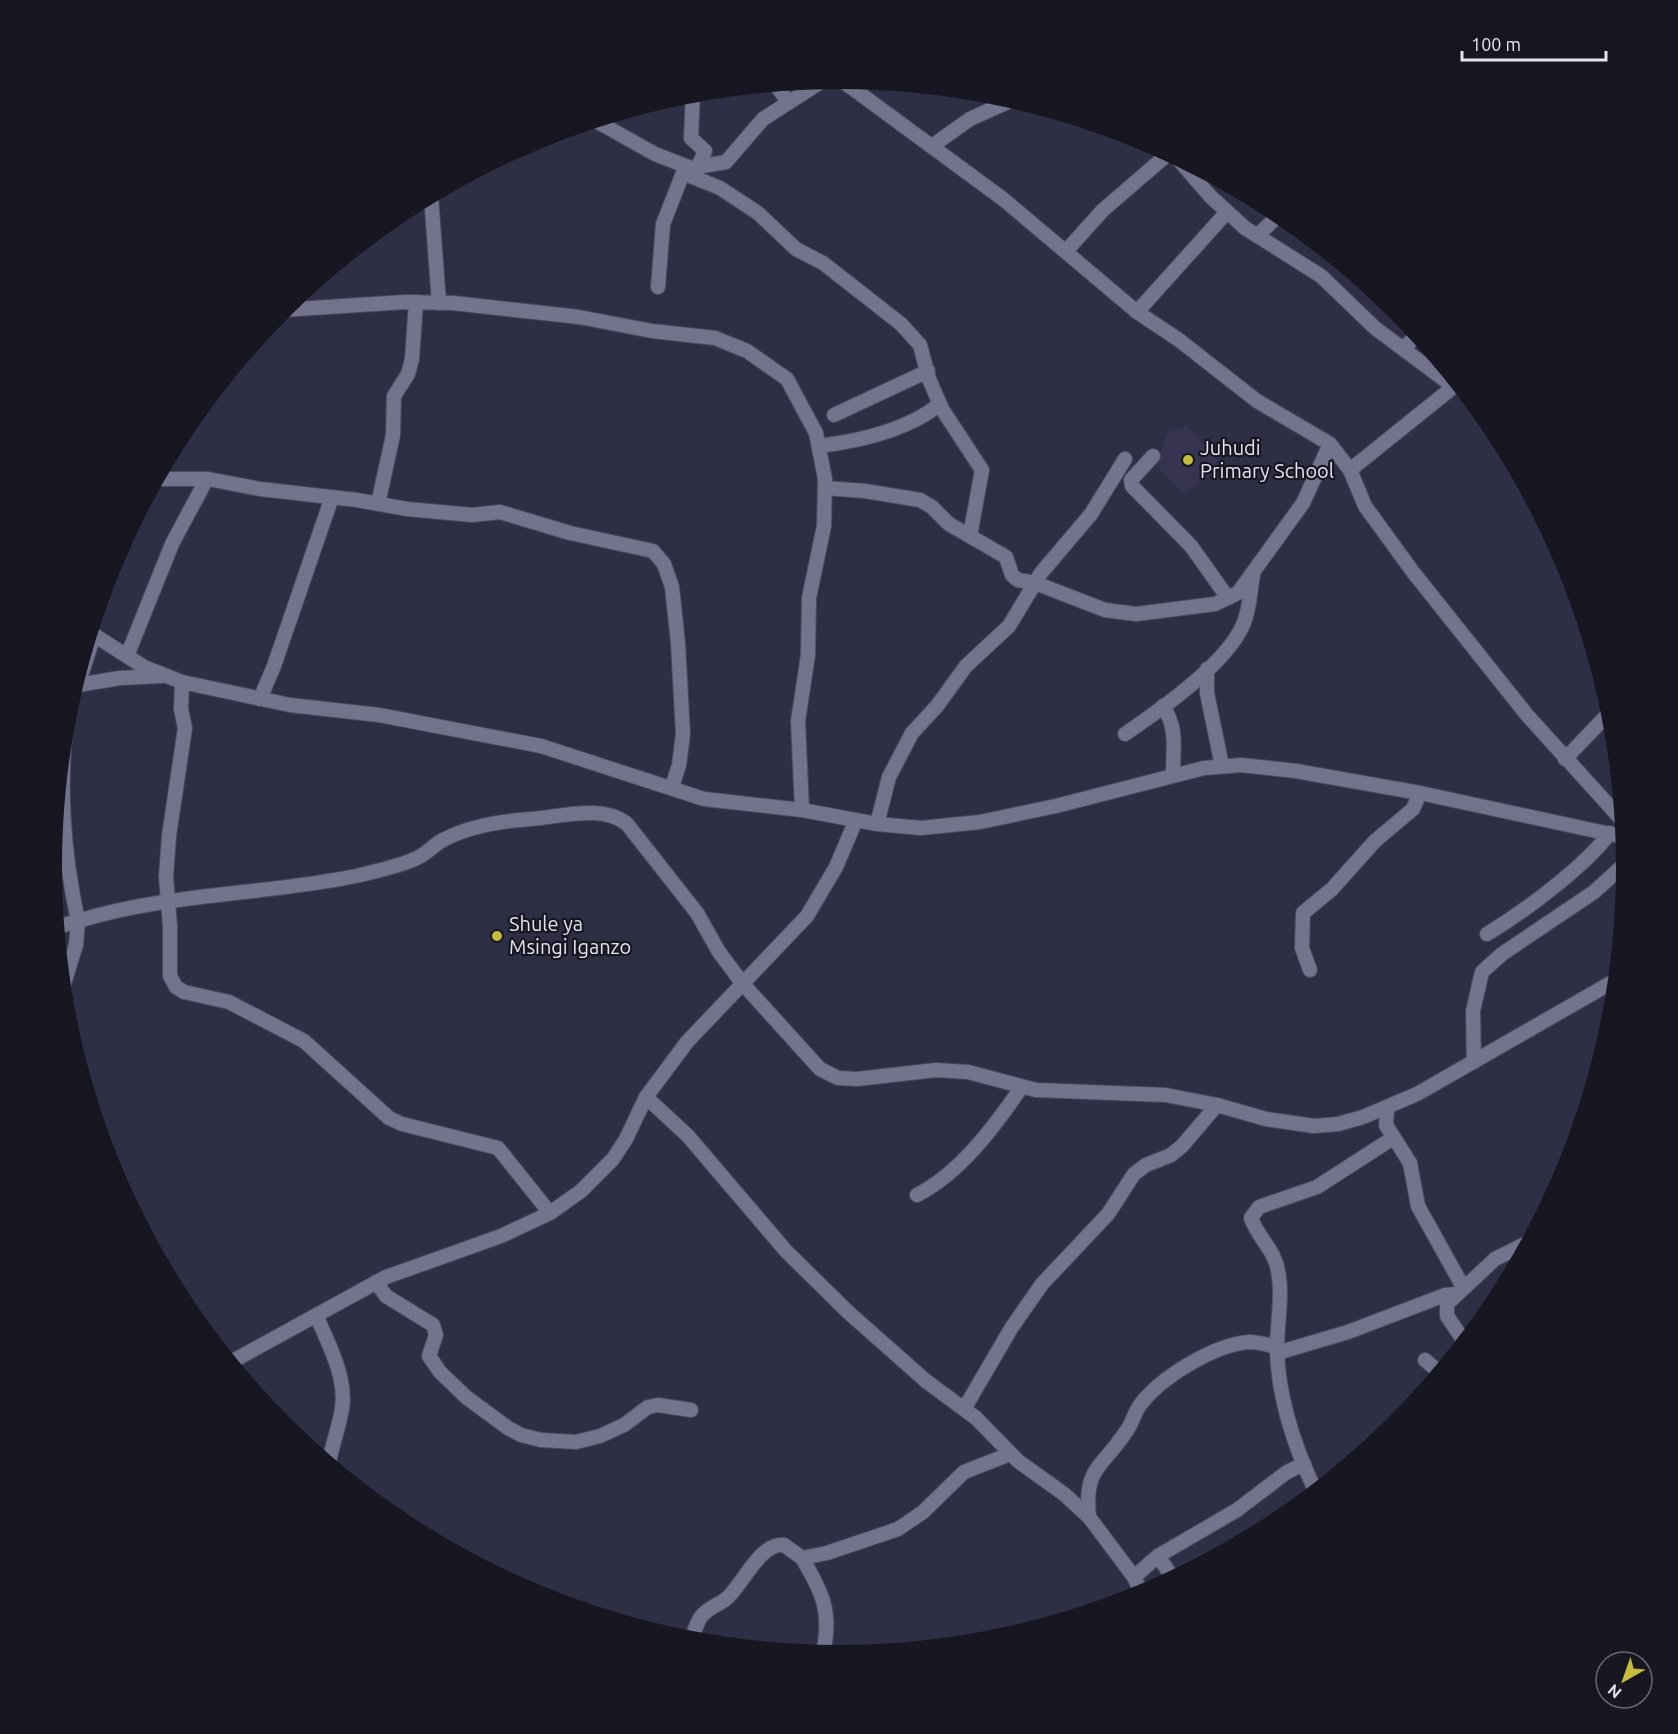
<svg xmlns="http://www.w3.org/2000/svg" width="1678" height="1734" font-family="Ubuntu,sans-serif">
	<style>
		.built { fill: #363451 }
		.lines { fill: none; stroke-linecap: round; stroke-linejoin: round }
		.minor-casing { stroke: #4c4b5e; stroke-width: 16 }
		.minor { stroke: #73738d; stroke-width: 14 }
		.poi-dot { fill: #c5bc3d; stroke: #171722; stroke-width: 2 }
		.labels { text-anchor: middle; stroke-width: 4.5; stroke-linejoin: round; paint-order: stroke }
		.poi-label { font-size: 20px; fill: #e3e3f2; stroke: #171722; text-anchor: start }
	</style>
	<rect width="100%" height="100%" fill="#2e2e44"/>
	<path class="built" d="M1188,426L1203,445L1219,455L1214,472L1182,493L1157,466L1167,433Z"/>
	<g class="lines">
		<defs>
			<g id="minor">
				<path d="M840,79L1003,199L1137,312L1179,340L1257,401L1330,444L1350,470L1365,506L1413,572L1527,715L1622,820"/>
				<path d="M776,85L788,102"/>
				<path d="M693,93L691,138L705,151L698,167"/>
				<path d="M596,121L655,154L691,168"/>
				<path d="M932,146L970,119L1012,100"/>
				<path d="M1178,159L1210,196L1245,228L1321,276L1375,328L1454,387"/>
				<path d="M683,173L720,188L758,213L796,249L823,263L901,324L920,345L929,379L942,409L982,470L970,536"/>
				<path d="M431,196L439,303"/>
				<path d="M1257,236L1280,214"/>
				<path d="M1067,250L1103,210L1168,154"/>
				<path d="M658,287L663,224L683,173L691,168L726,162L763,119L822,81"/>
				<path d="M282,310L405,302L453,303L579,317L652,331L715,338L747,351L787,379L816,433L825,479L824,526L809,598L808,655L798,721L802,810"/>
				<path d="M1137,312L1227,212"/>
				<path d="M1404,348L1417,335"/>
				<path d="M834,415L928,371"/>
				<path d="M819,446C860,441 908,430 940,404"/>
				<path d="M1153,456L1131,480L1132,486L1191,546L1228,598"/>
				<path d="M1350,470L1457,384"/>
				<path d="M157,479H208L260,489L357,500L407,509L472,515L500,512L570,533L653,551L664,564L672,587L678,643L683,734L679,765L672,787"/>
				<path d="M825,488L865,491L920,500L932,507L949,524L1006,557L1012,575L1018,580L1035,583L1105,610L1136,614L1215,604L1238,593L1303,503L1330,444"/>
				<path d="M378,504L393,435L394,396L408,374L412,359L416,302"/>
				<path d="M91,633L144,667L182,682L290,705L379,715L541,746L704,799L802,810L877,824L921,828L980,822L1056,806L1204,768L1241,765L1296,771L1420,793L1624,837"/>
				<path d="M127,656L172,544L203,486L204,479"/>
				<path d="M1207,669V693L1222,766"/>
				<path d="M182,682L181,709L185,728L169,836L166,877L170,926V976L176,987L184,992L229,1002L304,1041L389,1118L402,1124L498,1148L550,1213"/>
				<path d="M78,685L94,635"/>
				<path d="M73,689L78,685L120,678L161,676"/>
				<path d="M260,699L274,666L332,497"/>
				<path d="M1163,706C1178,730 1173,746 1173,774"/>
				<path d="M1125,734C1160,710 1226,664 1243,625C1250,609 1250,592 1253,575"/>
				<path d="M1565,759L1611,711"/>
				<path d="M877,824L889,777L912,733L937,706L966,666L1009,626L1041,573L1091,514L1125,459"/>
				<path d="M57,927L78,921C62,847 59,785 67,710"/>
				<path d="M1487,934C1525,911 1583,868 1610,833"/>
				<path d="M1310,970L1302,948L1303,913L1332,889L1375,841L1413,809L1420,793"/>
				<path d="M63,987L76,945L78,921C169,893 263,895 356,876C376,871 398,867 417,858C427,854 433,845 443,840C469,826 501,821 531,819C560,817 603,804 627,824L697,913L719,952L743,984L820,1069L838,1078L857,1079L936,1070L968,1072L1036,1090L1166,1095L1217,1105L1266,1119L1314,1126L1338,1124L1363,1117L1417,1094L1616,980"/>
				<path d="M1474,1062L1473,1011L1482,972L1502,954L1594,892L1627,862"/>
				<path d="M646,1097L688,1136L786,1251L848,1312L926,1381L976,1418L1018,1461L1064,1494L1089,1517L1134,1577L1142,1594"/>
				<path d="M1387,1108L1386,1125L1410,1163L1418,1206L1463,1287"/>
				<path d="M917,1195C960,1173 994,1127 1021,1088"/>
				<path d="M376,1282L386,1296L433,1325L436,1335L429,1356L440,1372L466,1397L508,1428L521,1435L541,1440L576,1442L600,1436L624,1425L648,1407L658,1405L691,1410"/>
				<path d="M316,1315C328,1343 347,1377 342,1409C339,1427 332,1445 329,1463"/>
				<path d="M1464,1341L1447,1316V1304L1495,1259L1527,1243"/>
				<path d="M1277,1353L1348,1332L1445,1295L1457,1294"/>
				<path d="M1425,1360L1439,1372"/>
				<path d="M231,1362L386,1277L501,1236L550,1213L581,1191L613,1159L626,1139L646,1097L687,1042L807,916L836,867L856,820"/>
				<path d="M964,1409L1012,1327L1042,1284L1108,1214L1134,1174L1146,1165L1171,1155L1182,1146L1217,1105"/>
				<path d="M1315,1490C1295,1448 1278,1397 1277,1349C1277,1324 1283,1296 1278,1271C1275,1250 1258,1238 1251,1218L1259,1207L1317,1187L1393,1138"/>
				<path d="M1089,1517C1084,1467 1101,1469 1125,1433C1132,1425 1134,1413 1140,1405C1161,1377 1215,1344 1250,1342C1259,1342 1268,1345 1277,1347"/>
				<path d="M1158,1556L1173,1578"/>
				<path d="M802,1558C823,1593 832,1613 823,1653"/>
				<path d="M1134,1577L1158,1556L1237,1510L1287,1472L1304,1464"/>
				<path d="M691,1640C694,1633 696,1625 700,1618C708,1607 717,1606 726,1599C742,1586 760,1542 784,1545L802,1558L827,1553L898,1529L923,1512L964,1472L1010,1454"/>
			</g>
		</defs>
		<use href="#minor" class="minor-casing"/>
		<use href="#minor" class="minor"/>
	</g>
	<g class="poi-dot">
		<circle cx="1188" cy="460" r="6"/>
		<circle cx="497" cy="936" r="6"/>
	</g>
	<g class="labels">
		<g class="poi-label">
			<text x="1200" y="455">Juhudi<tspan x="1200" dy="23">Primary School</tspan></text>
			<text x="509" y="931">Shule ya<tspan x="509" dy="23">Msingi Iganzo</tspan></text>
		</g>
	</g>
	<path d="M0 0H1678V1734H0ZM839 89H839A777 777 0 0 1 1616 866V868A777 777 0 0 1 839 1645H839A777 777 0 0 1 62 868V866A777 777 0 0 1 839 89Z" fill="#171722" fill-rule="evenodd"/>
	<g transform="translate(1624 1680) rotate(220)"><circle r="28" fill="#171722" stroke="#696975" stroke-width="1.5"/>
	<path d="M0-4.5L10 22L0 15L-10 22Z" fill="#c5bc3d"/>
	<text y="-9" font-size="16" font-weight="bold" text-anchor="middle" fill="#e3e3f2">N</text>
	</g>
	<path d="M1462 51v9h144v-9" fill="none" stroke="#e3e3f2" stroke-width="3"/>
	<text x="1471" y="51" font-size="18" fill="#e3e3f2" stroke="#171722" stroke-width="4.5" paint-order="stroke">100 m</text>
</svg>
